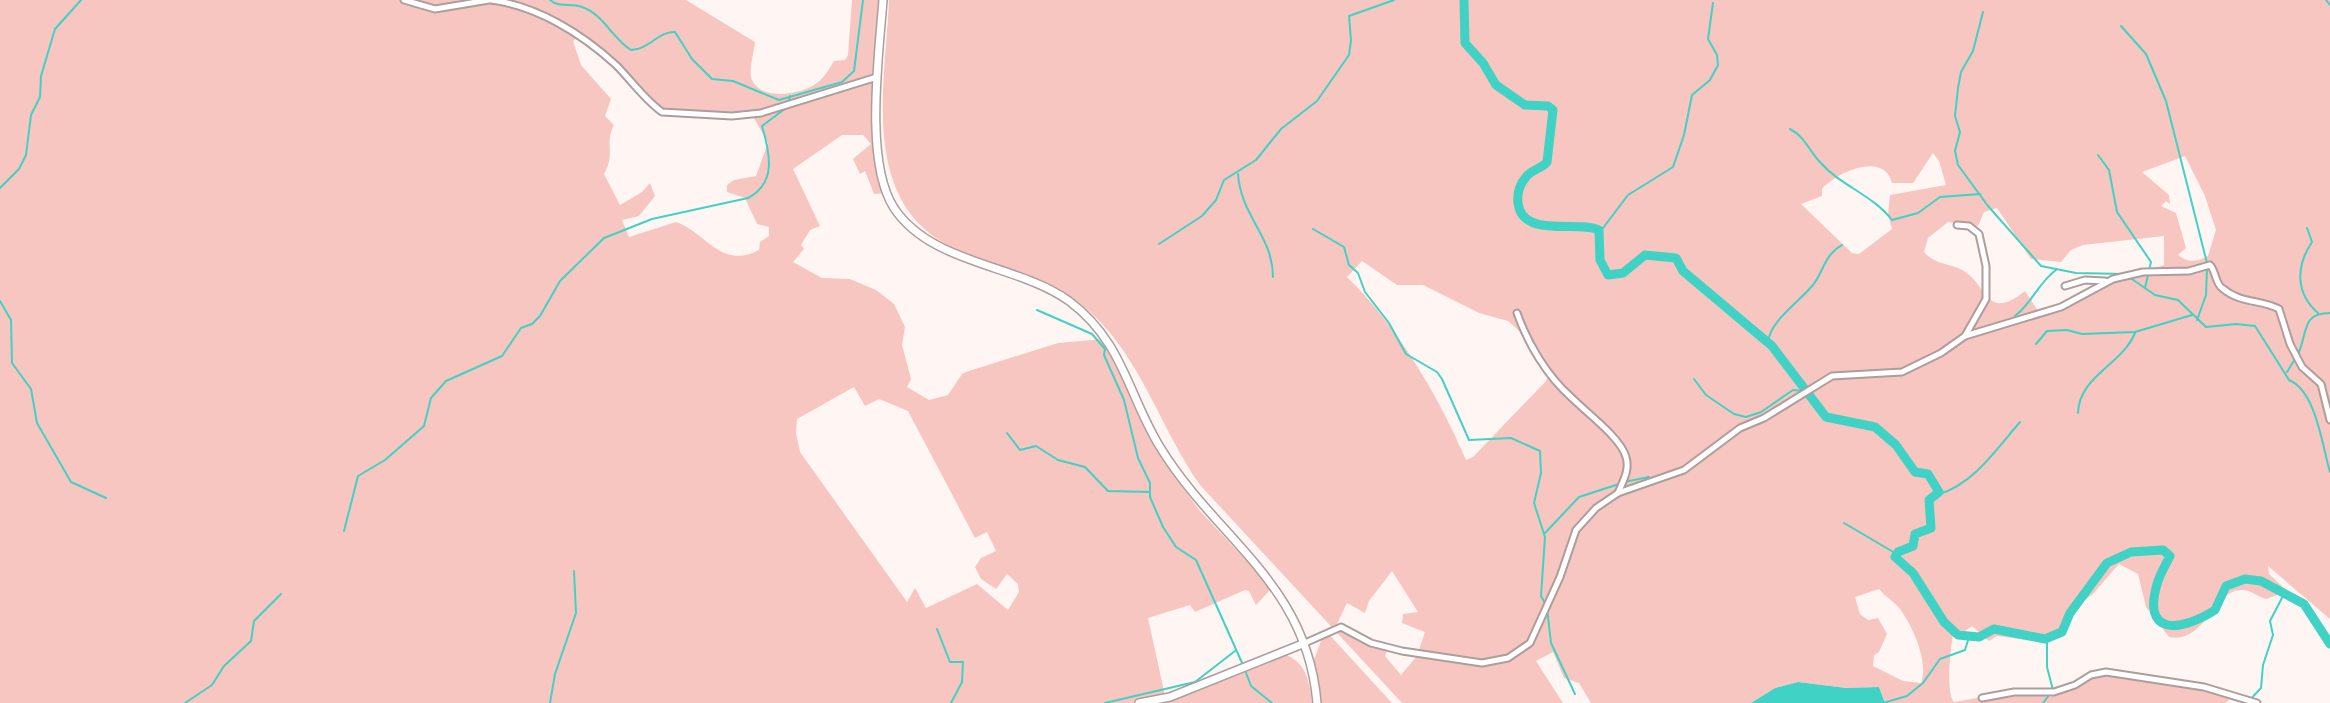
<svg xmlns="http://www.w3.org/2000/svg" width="2330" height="703" font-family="Roboto,sans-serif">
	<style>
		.green { fill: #f7c6c0; fill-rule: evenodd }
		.water { fill: #40d2c5 }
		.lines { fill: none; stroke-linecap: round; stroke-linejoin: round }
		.stream { stroke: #40d2c5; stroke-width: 2 }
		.river { stroke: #40d2c5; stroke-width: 9 }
		.street-casing { stroke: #ac9e9c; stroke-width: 9 }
		.secondary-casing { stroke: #ac9e9c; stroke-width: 10 }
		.street { stroke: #fff; stroke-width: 5 }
		.secondary { stroke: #fff; stroke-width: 7 }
	</style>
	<rect width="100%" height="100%" fill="#fff6f4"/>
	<g class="green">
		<path d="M0,0H686L755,42C754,52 748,71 752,80C763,102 802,94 817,83C825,77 829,69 834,61L845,60L848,55L852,0H881L875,136L889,193L874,194L865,171L860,174L853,159L871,144L863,135H842L793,169L820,226L810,230L801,245L804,249L793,262L822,278L850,279L876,290L894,304L905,327L902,345L911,379L907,387L929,400L948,395L962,374L969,371L1058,343L1104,339L1180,484L1200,511L1272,588L1256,605L1249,591L1245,590L1195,612L1190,605L1148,618L1165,696L1138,703H0ZM577,38L632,78L660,115L692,111L731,120L751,113L768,143L756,176L734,180L727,185V192L745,198L757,224L769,227V236L760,242L759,250C721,270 707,233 676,222L629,237L622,220L639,216L655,196L650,183L642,192L620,205L604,174C616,153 604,144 614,125L605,116L611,99L581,65L573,41ZM854,387L865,406L879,399L908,411L975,538L987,532L996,551L981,558L975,567L981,579L996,589L1007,574L1018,584L1019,592L1008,610L977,584L926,608L915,588L907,602L800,452L796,433L797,419Z"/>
		<path d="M889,0H2330V619L2268,566L2269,574L2282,586L2280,594L2266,599C2256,596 2251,589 2240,590C2213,592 2204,645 2169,637L2146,607L2138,574L2119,564L2092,595L2073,608L2058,630L2041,642L1997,636L1989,641L1972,626L1965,631L1954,630C1951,644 1945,692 1954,702L1994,695L2034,694L2050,697L2068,691L2093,676L2113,672L2209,689L2231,697L2226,703H1885L1879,687L1846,688L1798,682L1775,688L1751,703H1591L1579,683L1564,678L1553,652L1536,661L1563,703H1402L1200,485C1161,430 1141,357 1089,311C1054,279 1008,269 965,253C857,211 885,91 889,0ZM1933,153L1939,161L1946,185L1890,195L1888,215L1892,229L1859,254L1852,253L1801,204L1822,196V189C1837,172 1884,151 1892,183H1913ZM2185,156L2205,196L2216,230L2208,256C2197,262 2188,263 2178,255L2186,248L2176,213L2161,206L2166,201L2170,204L2169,195L2142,172ZM1997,208L2031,259L2061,262L2071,250L2083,245L2164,236V265L2093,287L2054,308L2038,311L2025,291C1986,322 1988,286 1964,271C1951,263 1935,265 1924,252L1928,238L1948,222L1978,226L1984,212ZM1362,261L1397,285H1423L1479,313L1508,321L1536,346L1548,367L1547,380L1473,457L1466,460C1439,397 1397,325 1347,277ZM1392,571L1418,612L1403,614L1402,623L1425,632L1417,656L1401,675L1385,656L1389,645L1335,628L1347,603L1365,613L1369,601ZM1879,589C1885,597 1894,601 1900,609C1913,627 1929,662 1921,683L1903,681L1873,666L1874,655L1879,652L1887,634L1878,618L1868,620L1860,614L1855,597Z"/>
		<path d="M1325,630L1392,703H1319L1314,660Z"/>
		<path d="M1281,653C1306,661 1309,679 1312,703H1156Z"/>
	</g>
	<path class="water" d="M1798,682L1846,688L1879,687L1885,703H1751L1775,688Z"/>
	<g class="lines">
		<g class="stream">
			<path d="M550,0C559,8 571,3 582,7C603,14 613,39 631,50C648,50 659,31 675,32L692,59L712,79L733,81L779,100L842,82L854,71L863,0"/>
			<path d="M2326,0L2330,5"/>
			<path d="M1983,12L1973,51L1961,72L1958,88L1955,116L1960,132L1955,151L1958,165L1988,206L2041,266L2076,273L2125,274"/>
			<path d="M2121,26L2146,54L2166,101L2207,263"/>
			<path d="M788,103L790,96"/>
			<path d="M1790,129C1804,136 1809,150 1819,161C1839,185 1873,195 1892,220L1918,213L1940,197L1980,194"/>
			<path d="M2098,155L2109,170L2117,212L2151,262L2145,288"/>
			<path d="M1238,174C1241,217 1273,236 1273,277"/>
			<path d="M0,188L19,169L26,155L31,115L40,97L41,76L55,29L81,0"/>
			<path d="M2307,228L2312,242C2296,266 2295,293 2318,313"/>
			<path d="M1313,229L1344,247L1349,265L1358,273L1365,292L1389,323L1406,354L1437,372L1442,379L1469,440L1511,438L1540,451L1541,473L1534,503L1545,537L1541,596L1545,603"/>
			<path d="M1600,232L1628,195L1673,167L1684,135L1692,95L1710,80L1718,65L1717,55L1708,39L1713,3"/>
			<path d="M1159,244L1202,216L1216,200L1224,180L1256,160L1281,129L1317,101L1349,55L1351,40L1349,16L1394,0"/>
			<path d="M2129,277L2155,295L2178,300L2206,327L2236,324L2255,326L2289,380C2316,391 2322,445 2330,472"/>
			<path d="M0,301L11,320L12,363L31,389L37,423L71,482L106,498"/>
			<path d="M1037,310L1092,334L1105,349L1104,355L1124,400L1138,458L1150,483V497L1163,527L1176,547L1196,560L1243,665"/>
			<path d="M2015,316C2032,303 2039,282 2056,270"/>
			<path d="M2197,320L2206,295L2207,268"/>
			<path d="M1768,342C1770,321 1799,302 1813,285C1824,271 1824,255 1842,245"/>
			<path d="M2036,344L2047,331L2067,330L2082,334L2135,332L2192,315"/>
			<path d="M2298,354C2308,333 2301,313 2330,313"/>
			<path d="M2287,372L2295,359"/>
			<path d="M1694,379L1706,395L1734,414L1746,417L1761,412L1793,390L1804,391"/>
			<path d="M2078,413C2079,376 2122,365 2135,333"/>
			<path d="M1007,433L1020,450L1036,446L1058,460L1085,467L1108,491L1149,492"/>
			<path d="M1624,482L1649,477"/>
			<path d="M1939,494C1974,484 1998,447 2020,422"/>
			<path d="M1844,523L1895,553"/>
			<path d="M344,531L358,476L385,460L424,426L431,398L446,381L502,356L521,328L532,324L540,316L560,281L604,238L652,219L748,198C777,183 770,153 762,126L786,108"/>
			<path d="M1545,533L1579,497L1619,484"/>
			<path d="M1547,608L1551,643L1575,694"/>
			<path d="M937,629L950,662H963L962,682L951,703"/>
			<path d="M1245,670L1251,686L1272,703"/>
			<path d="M185,703L212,685L224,666L251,641L254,621L281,594"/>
			<path d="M550,703L555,674L576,613L574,571"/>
			<path d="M1105,703L1195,682L1235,651"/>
			<path d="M1883,703L1907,696L1923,683L1940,659L1965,650L1969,637"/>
			<path d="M2043,703L2053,690L2047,667V639"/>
			<path d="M2247,703L2261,688L2263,665L2273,635L2270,621L2284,594"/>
		</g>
		<path class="river" d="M1464,0L1465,43L1483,63L1496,85L1525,105L1548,106L1553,110L1547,162C1541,169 1531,170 1526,177C1520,184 1517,194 1518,203C1522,239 1578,220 1599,230L1600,260L1608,275L1623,273L1645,255L1676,258L1683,271L1772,346L1826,417L1875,427L1896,445L1915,472L1928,474L1939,492L1929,500L1931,528L1915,534L1913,546L1898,552L1895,557L1913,573L1944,622L1958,635L1979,637L1994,629L2045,639L2062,632L2070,613L2107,563L2131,552L2163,550L2170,556C2166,564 2161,572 2158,581C2140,637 2181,632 2215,610L2226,586L2245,579L2261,581L2304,604L2330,644"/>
		<defs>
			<g id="street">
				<path d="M404,0L435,9L489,0"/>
				<path d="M491,0C537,6 581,33 616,65C631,80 644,99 662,112L732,116L761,113L877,77"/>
				<path d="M1957,225L1969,226L1979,234L1986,266V299L1965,336"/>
				<path d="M2065,286L2085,280L2105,281"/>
				<path d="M1517,313C1528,344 1547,376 1572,398C1586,412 1621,438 1626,457C1630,470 1623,481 1618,493"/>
				<path d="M1305,643L1341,627L1371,643L1402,651L1482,663L1508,658L1530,643L1560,577L1576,530L1596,508L1618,493L1684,470L1740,428L1764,418L1832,376L1902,372L1941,353L1965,336L2061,307L2113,279L2143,272L2189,271L2210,265C2216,271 2215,283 2222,288C2241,304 2260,299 2279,309L2290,344L2302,367L2321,384L2330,420"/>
				<path d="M1982,698L2014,692H2054L2075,685L2091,675L2106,672L2204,687L2257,703"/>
			</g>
			<g id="secondary">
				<path d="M883,0C879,54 864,162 894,208C932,265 1018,264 1069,301C1123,341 1128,395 1160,447C1217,540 1307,583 1317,703"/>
				<path d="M1139,703L1170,697L1305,643"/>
			</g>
		</defs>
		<use href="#street" class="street-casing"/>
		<use href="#secondary" class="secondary-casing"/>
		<use href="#street" class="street"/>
		<use href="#secondary" class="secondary"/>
	</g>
</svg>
